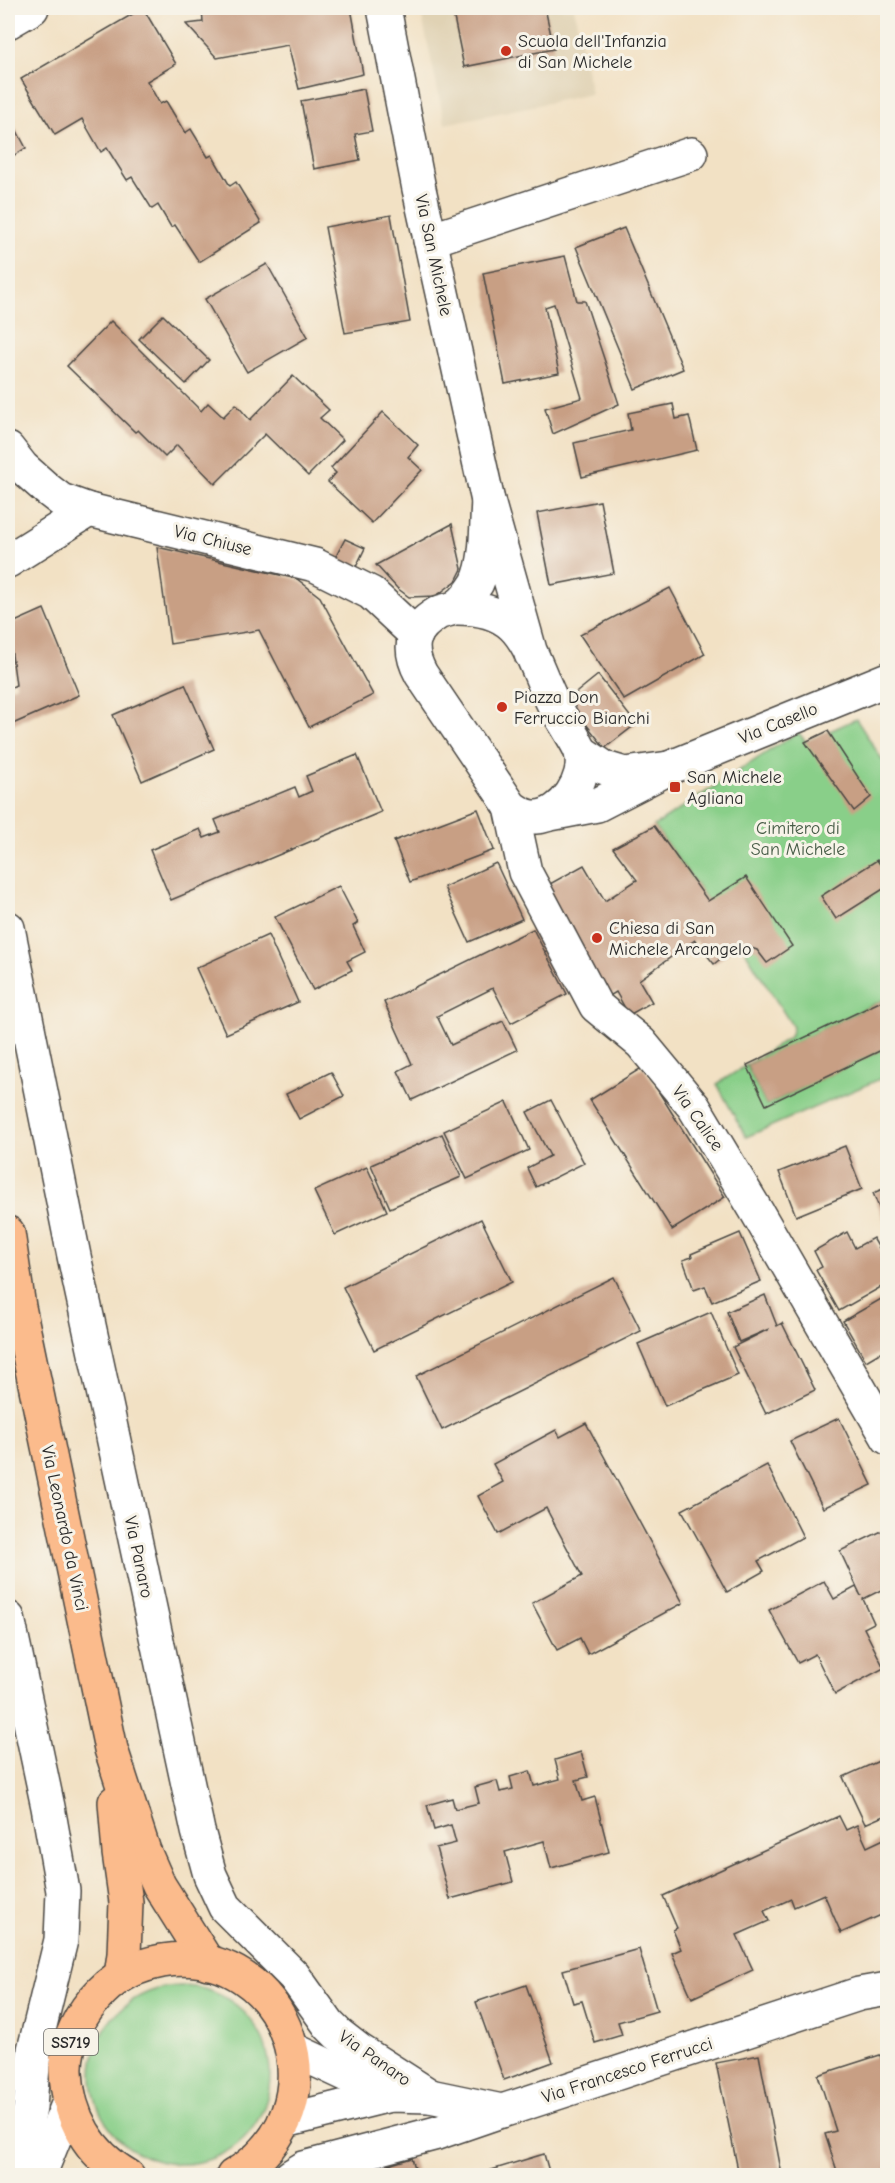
<svg xmlns="http://www.w3.org/2000/svg" width="895" height="2183" font-family="'Comic Neue',sans-serif">
	<style>
		.built { fill: #e0d2b4 }
		.green { fill: #89cf89; stroke: #5a7d5a; stroke-width: 1.5 }
		.building { fill: #c89f84 }
		.lines { fill: none; stroke-linecap: round; stroke-linejoin: round }
		.minor-casing { stroke: #494642; stroke-width: 36 }
		.major-casing { stroke: #494642; stroke-width: 36 }
		.minor { stroke: #fff; stroke-width: 33 }
		.major { stroke: #fbbb8c; stroke-width: 33 }
		.poi-dot { fill: #c8321e; stroke: #f7f3e8; stroke-width: 2 }
		.labels { text-anchor: middle; stroke-width: 6; stroke-linejoin: round; paint-order: stroke }
		.shield { fill: #f7f3e8; stroke: #686764; stroke-width: 1.5 }
		.shield-label { font-size: 16px; font-weight: bold; fill: #2b2b2b }
		.poi-label { font-size: 18px; fill: #2b2b2b; stroke: #f7f3e8; text-anchor: start }
		.street-label { font-size: 18px; fill: #2b2b2b; stroke: #f7f3e8 }
		.park-label { font-size: 18px; fill: #475c47; stroke: #f7f3e8 }
	</style>
	<rect width="100%" height="100%" fill="#f7f3e8"/>
	<filter id="ink" filterUnits="userSpaceOnUse"><feTurbulence type="fractalNoise" baseFrequency=".0167" numOctaves="2"/><feDisplacementMap in="SourceGraphic" scale="12" xChannelSelector="R" yChannelSelector="G"/><feConvolveMatrix kernelMatrix="1 2 1 2 8 2 1 2 1" color-interpolation-filters="sRGB"/></filter>
	<filter id="wash" filterUnits="userSpaceOnUse"><feTurbulence type="fractalNoise" baseFrequency=".008" numOctaves="4" result="noise"/><feDisplacementMap in="SourceGraphic" scale="24" xChannelSelector="R" yChannelSelector="G"/><feGaussianBlur stdDeviation="1.35" result="paint"/><feColorMatrix in="noise" values="0 0 0 0 0 0 0 0 0 0 0 0 0 0 0 0 0 1.4 0 .05"/><feComposite in="paint" operator="in"/></filter>
	<g filter="url(#wash)">
		<rect width="100%" height="100%" fill="#f2e1c4"/>
		<path class="built" d="M420,8H574L591,94L445,124Z"/>
		<g class="green">
			<path d="M856,719L887,767V998L747,1066L766,1105L887,1047V1076L746,1137L717,1084L790,1037L793,1027L745,951L746,949L744,946L739,944L654,826L798,732L806,742Z"/>
			<circle cx="181" cy="2075" r="89"/>
		</g>
		<g id="blocks">
			<g class="building">
				<path d="M143,8L176,64L147,81L160,104L166,101L185,133L191,129L208,157L212,155L230,186L236,182L261,223L199,262L175,225L171,227L158,205L152,209L132,177L127,180L107,148L101,152L82,119L55,135L21,79Z"/>
				<path d="M202,8H351L363,74L299,89L288,45L217,58L186,24L203,22Z"/>
				<path d="M452,8H545L554,49L464,67Z"/>
				<path d="M364,89L372,131L355,134L360,160L314,169L301,101Z"/>
				<path d="M8,114L26,148L8,159Z"/>
				<path d="M391,215L410,322L345,333L325,227Z"/>
				<path d="M624,228L683,369L635,389L576,247Z"/>
				<path d="M565,256L577,301H585L619,404L553,434L545,408L582,398L554,304L545,307L559,373L505,384L483,273Z"/>
				<path d="M267,264L308,337L247,372L205,299Z"/>
				<path d="M163,315L209,360L186,384L139,339Z"/>
				<path d="M111,321L201,411L208,403L223,417L236,404L250,420L293,376L329,410L320,418L343,440L308,476L265,434L215,484L177,445L165,457L138,430L135,432L67,366Z"/>
				<path d="M673,404L676,419L689,416L697,450L582,477L574,443L631,430L628,413Z"/>
				<path d="M383,412L418,445L408,457L422,470L372,523L328,482L336,473L331,468Z"/>
				<path d="M600,501L614,573L551,585L537,513Z"/>
				<path d="M452,524L462,569L456,581L436,596L409,597L397,588L376,565Z"/>
				<path d="M345,539L365,548L355,569L335,558Z"/>
				<path d="M157,547L297,579L320,597L373,695L309,727L259,630L170,644Z"/>
				<path d="M670,588L705,654L624,700L580,635Z"/>
				<path d="M44,609L79,695L8,726V689L16,685L8,625Z"/>
				<path d="M598,675L636,724L605,748L567,700Z"/>
				<path d="M185,684L214,749L142,781L113,715Z"/>
				<path d="M828,731L871,797L854,811L805,742Z"/>
				<path d="M357,755L381,812L171,900L150,850L200,829L204,838L220,832L215,820L295,787L299,797L312,791L306,776Z"/>
				<path d="M478,809L494,850L410,882L394,841Z"/>
				<path d="M654,826L708,901L746,877L792,946L767,963L757,950L739,944L714,964L695,940L639,980L652,1002L629,1015L616,992L603,1000L539,890L584,865L605,901L637,880L613,848Z"/>
				<path d="M877,860L888,875V886L836,919L821,896Z"/>
				<path d="M496,863L522,919L469,942L444,887Z"/>
				<path d="M339,886L358,923L353,926L365,952L347,961L352,970L313,990L275,917Z"/>
				<path d="M533,929L567,994L511,1023L493,988L437,1016L451,1045L503,1021L517,1050L412,1100L398,1071L412,1064L384,1002Z"/>
				<path d="M268,935L298,1002L226,1034L196,968Z"/>
				<path d="M888,998V1047L766,1105L747,1065Z"/>
				<path d="M643,1067L725,1197L672,1230L590,1100Z"/>
				<path d="M331,1072L344,1096L299,1119L286,1094Z"/>
				<path d="M551,1100L584,1163L536,1187L527,1168L550,1156L527,1112Z"/>
				<path d="M507,1102L529,1150L467,1179L444,1131Z"/>
				<path d="M442,1134L461,1177L390,1208L371,1165Z"/>
				<path d="M845,1146L862,1189L796,1216L779,1172Z"/>
				<path d="M367,1167L387,1211L335,1235L314,1191Z"/>
				<path d="M888,1187V1227H887L873,1193Z"/>
				<path d="M481,1219L512,1282L374,1350L343,1287Z"/>
				<path d="M847,1232L855,1248L873,1238L888,1263V1283L839,1311L816,1270L822,1267L814,1251Z"/>
				<path d="M740,1233L761,1281L712,1302L705,1286L694,1290L683,1260L692,1257L691,1254Z"/>
				<path d="M614,1277L641,1331L442,1430L416,1376Z"/>
				<path d="M765,1295L777,1326L782,1323L815,1390L766,1414L733,1347L769,1329L739,1342L727,1312Z"/>
				<path d="M888,1295V1348L866,1361L843,1321Z"/>
				<path d="M711,1312L738,1375L665,1406L638,1344Z"/>
				<path d="M839,1418L872,1485L823,1508L790,1441Z"/>
				<path d="M586,1423L683,1603L588,1654L580,1638L557,1650L532,1603L582,1576L546,1508L498,1534L478,1496L503,1482L493,1464L556,1430L560,1437Z"/>
				<path d="M767,1465L803,1537L758,1561L764,1571L727,1592L682,1510Z"/>
				<path d="M888,1528V1599L883,1589L863,1599L874,1623L864,1628L884,1668L835,1694L815,1654L798,1663L769,1610L824,1581L834,1599L856,1587L861,1596L840,1551Z"/>
				<path d="M581,1752L588,1777L576,1780L582,1801L595,1797L609,1852L551,1868L544,1841L505,1852L513,1882L450,1899L436,1848L456,1843L451,1825L434,1830L427,1805L452,1798L455,1809L479,1803L475,1787L497,1781L500,1792L513,1789L510,1777L530,1771L534,1786L560,1779L555,1760Z"/>
				<path d="M888,1757V1814L865,1824L843,1777Z"/>
				<path d="M839,1816L846,1830L857,1825L867,1847L888,1837V1912L841,1933L824,1894L794,1907L791,1899L764,1911L769,1921L737,1935L753,1970L692,1998L672,1953L681,1949L673,1930L677,1928L663,1896Z"/>
				<path d="M639,1949L657,2011L618,2022L622,2035L595,2043L582,2001L573,2003L563,1970Z"/>
				<path d="M526,1985L553,2062L504,2080L476,2002Z"/>
				<path d="M759,2055L782,2175H739L716,2063Z"/>
				<path d="M880,2055L888,2077V2175H823L837,2171L825,2134L836,2131L818,2075Z"/>
				<path d="M544,2154L550,2175H475Z"/>
				<path d="M412,2158L417,2175H377L375,2169Z"/>
			</g>
		</g>
	</g>
	<g filter="url(#ink)">
		<use href="#blocks" fill-opacity="0" stroke="#494642" stroke-width="1.5"/>
		<g class="lines">
			<defs>
				<g id="minor">
					<path d="M384,8L419,189L488,501"/>
					<path d="M8,22L32,8"/>
					<path d="M430,240L691,154"/>
					<path d="M8,449L22,467L48,490L61,500L89,510L315,565L371,593L416,635"/>
					<path d="M8,561L89,510"/>
					<path d="M455,608C527,607 527,651 554,705C560,716 579,744 581,753C588,779 563,816 536,817C526,818 518,812 511,807L421,674C407,648 411,629 438,613C444,610 451,610 456,607C464,602 472,591 477,583C488,559 486,527 488,501L531,654"/>
					<path d="M669,768L888,679"/>
					<path d="M511,807L525,872L596,1006L641,1043L694,1107L757,1212L888,1438"/>
					<path d="M550,814L597,805L669,768L625,774L605,768L581,752"/>
					<path d="M8,928L74,1256L198,1831L210,1875L225,1907L294,1976L329,2025L338,2034L360,2051L430,2096"/>
					<path d="M8,1618L48,1807L63,1891L61,1940L34,2050L30,2108L25,2134L8,2175"/>
					<path d="M292,2049L390,2095"/>
					<path d="M285,2121L390,2095L430,2096L502,2111L859,1994L888,1989"/>
					<path d="M39,2176L69,2102"/>
					<path d="M291,2176L304,2168L437,2133L501,2111"/>
				</g>
				<g id="major">
					<path d="M8,1233L19,1307L111,1749L144,1851L159,1885L208,1963"/>
					<path d="M115,1802L119,1853L126,1902L124,1954L121,1976"/>
					<path d="M128,2176C89,2154 68,2116 66,2072C65,2041 81,2012 102,1991C118,1975 140,1965 162,1961C289,1941 347,2111 233,2176"/>
				</g>
			</defs>
			<use href="#minor" class="minor-casing"/>
			<use href="#major" class="major-casing"/>
			<use href="#minor" class="minor"/>
			<use href="#major" class="major"/>
		</g>
	</g>
	<g class="poi-dot">
		<circle cx="506" cy="51" r="6"/>
		<circle cx="502" cy="707" r="6"/>
		<rect x="669" y="781" width="12" height="12" rx="3"/>
		<circle cx="597" cy="938" r="6"/>
	</g>
	<g class="labels">
		<rect class="shield" x="44" y="2029" width="54" height="26" rx="4.5"/>
		<g class="shield-label">
			<text x="71" y="2048">SS719</text>
		</g>
		<g class="poi-label">
			<text x="518" y="47">Scuola dell'Infanzia<tspan x="518" dy="21">di San Michele</tspan></text>
			<text x="514" y="703">Piazza Don<tspan x="514" dy="21">Ferruccio Bianchi</tspan></text>
			<text x="687" y="783">San Michele<tspan x="687" dy="21">Agliana</tspan></text>
			<text x="609" y="934">Chiesa di San<tspan x="609" dy="21">Michele Arcangelo</tspan></text>
		</g>
		<g class="street-label">
			<text transform="translate(434 255) rotate(78)" y="6">Via San Michele</text>
			<text transform="translate(213 540) rotate(14)" y="6">Via Chiuse</text>
			<text transform="translate(778 723) rotate(-22)" y="6">Via Casello</text>
			<text transform="translate(698 1118) rotate(55)" y="6">Via Calice</text>
			<text transform="translate(65 1528) rotate(78)" y="6">Via Leonardo da Vinci</text>
			<text transform="translate(139 1557) rotate(78)" y="6">Via Panaro</text>
			<text transform="translate(375 2058) rotate(35)" y="6">Via Panaro</text>
			<text transform="translate(627 2070) rotate(-18)" y="6">Via Francesco Ferrucci</text>
		</g>
		<g class="park-label">
			<text x="798" y="834">Cimitero di<tspan x="798" dy="21">San Michele</tspan></text>
		</g>
	</g>
	<rect width="895" height="2183" fill="none" stroke="#f7f3e8" stroke-width="30"/>
</svg>
